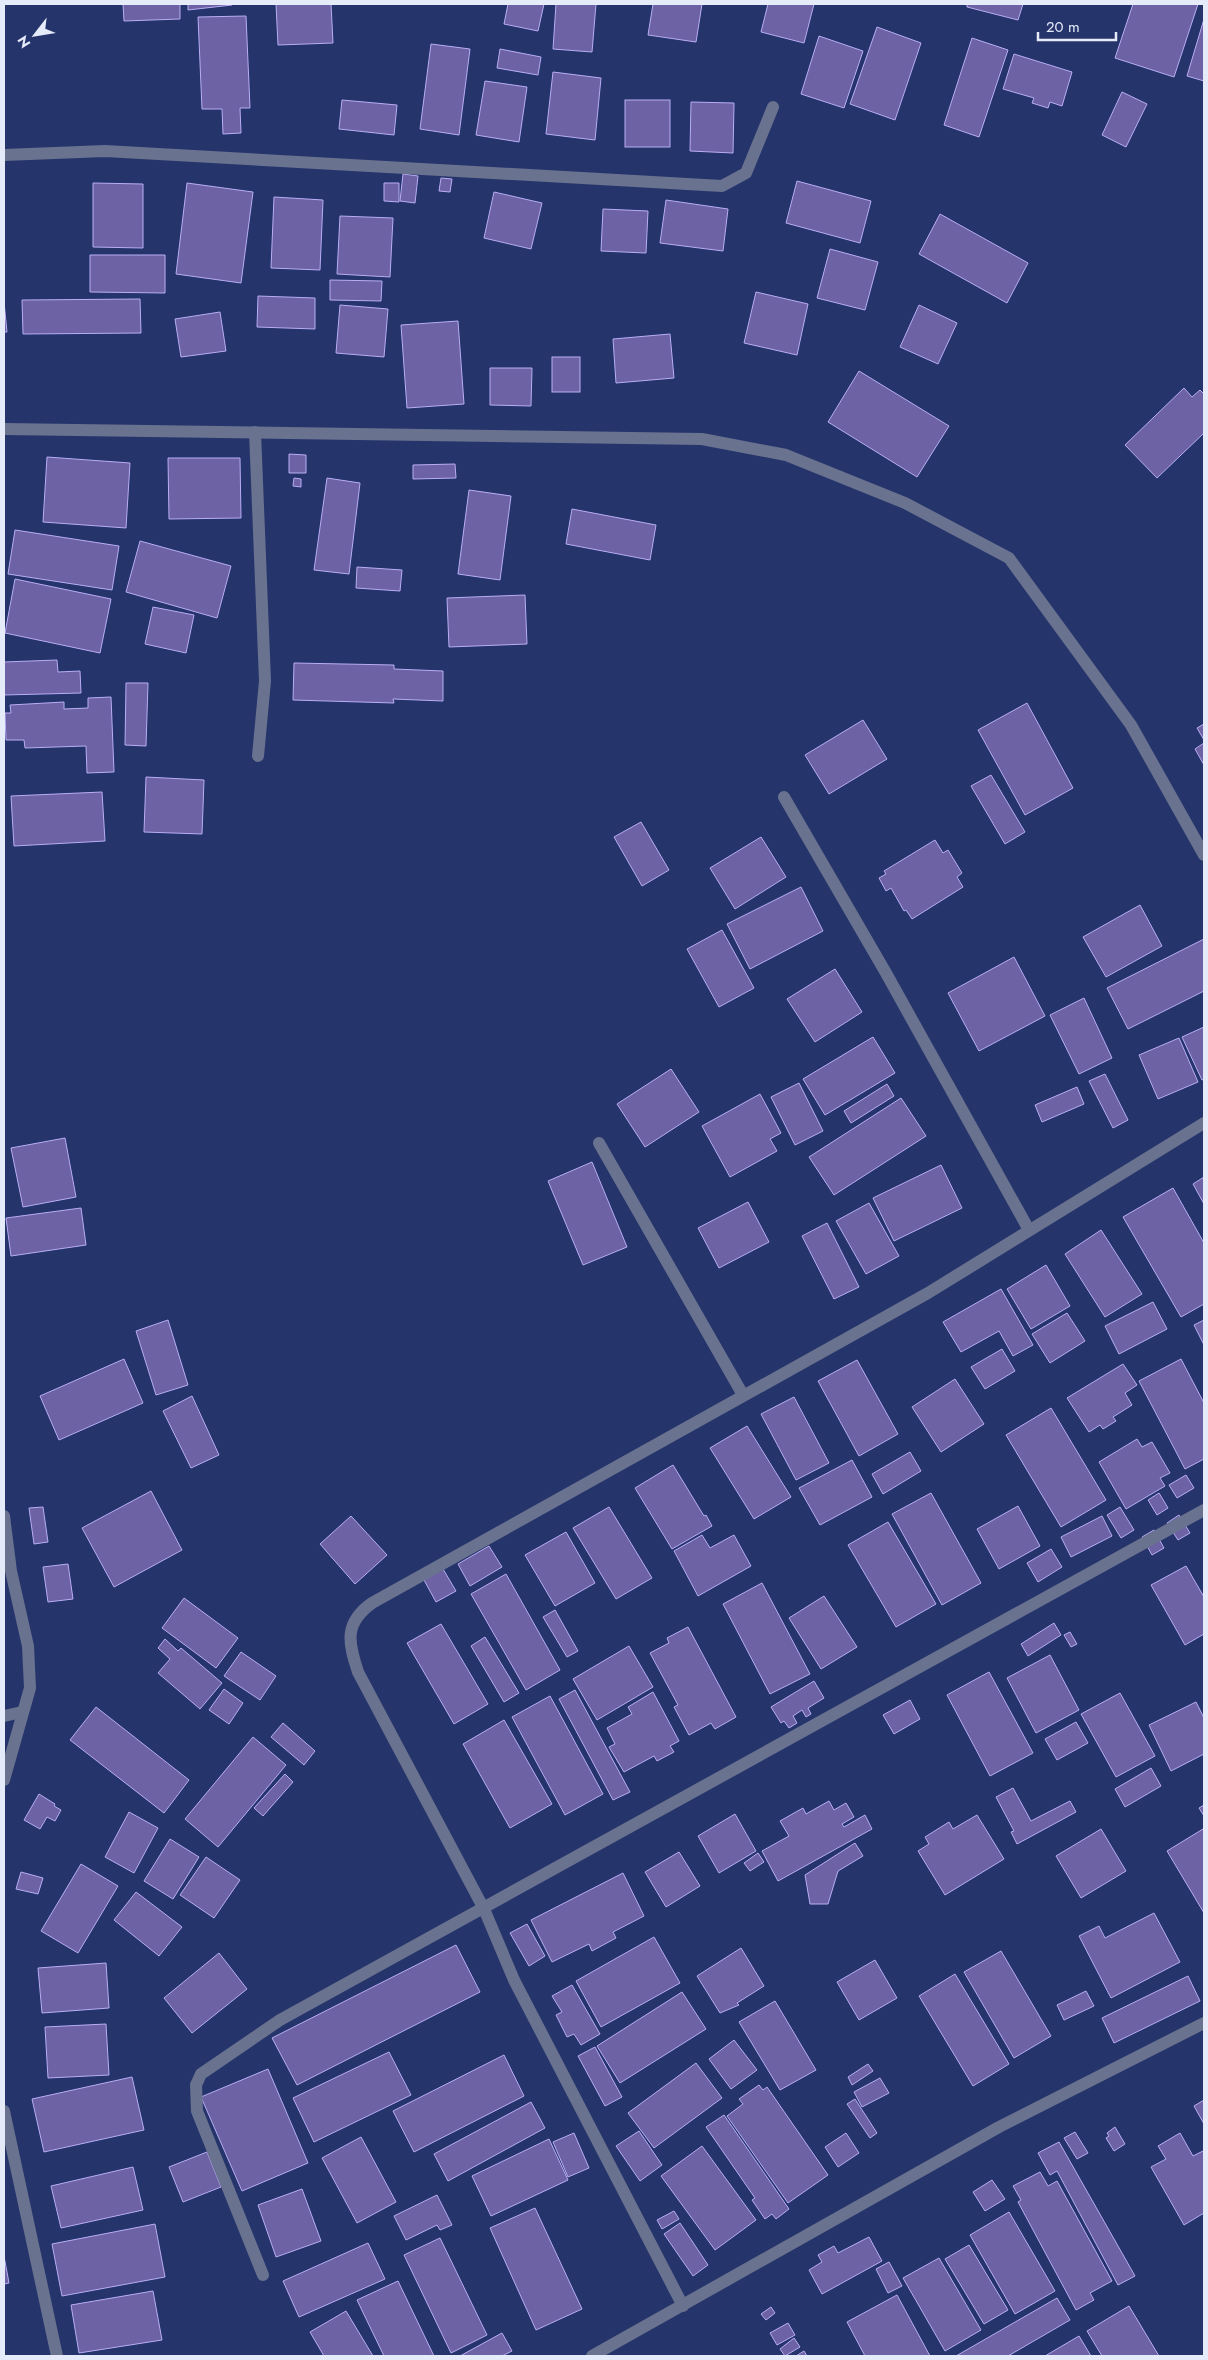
<svg xmlns="http://www.w3.org/2000/svg" width="1208" height="2360" font-family="Jost,sans-serif">
	<style>
		.building { fill: #6d62a3; stroke: #b8aef4 }
		.lines { fill: none; stroke-linecap: round; stroke-linejoin: round }
		.minor { stroke: #69728e; stroke-width: 12 }
		.tertiary { stroke: #69728e; stroke-width: 12 }
	</style>
	<rect width="100%" height="100%" fill="#26346c"/>
	<g class="building">
		<path d="M123,4H180V19L124,21Z"/>
		<path d="M188,4H232V5L188,10Z"/>
		<path d="M276,4H331L333,43L278,45Z"/>
		<path d="M508,4H544L538,31L504,24Z"/>
		<path d="M556,4H596L592,52L553,49Z"/>
		<path d="M653,4H702L696,42L648,35Z"/>
		<path d="M768,4H814L804,43L761,32Z"/>
		<path d="M967,4H1023L1018,20L967,7Z"/>
		<path d="M1133,4H1198L1174,77L1115,58Z"/>
		<path d="M246,16L250,108H240L241,133L223,134L222,109H202L198,17Z"/>
		<path d="M1204,19V81L1187,76Z"/>
		<path d="M877,27L921,43L895,120L850,104Z"/>
		<path d="M819,36L863,51L844,108L801,94Z"/>
		<path d="M972,38L1008,50L979,137L944,125Z"/>
		<path d="M431,44L470,49L459,135L420,129Z"/>
		<path d="M500,49L541,57L538,75L497,68Z"/>
		<path d="M1014,54L1072,72L1062,106L1050,102L1048,108L1032,103L1034,98L1003,89Z"/>
		<path d="M553,72L601,78L595,140L546,134Z"/>
		<path d="M485,81L527,87L519,142L476,135Z"/>
		<path d="M1122,92L1147,104L1126,147L1102,135Z"/>
		<path d="M342,100L397,105L394,135L339,129Z"/>
		<rect x="625" y="100" width="45" height="47"/>
		<path d="M691,102L734,103L733,153L690,151Z"/>
		<path d="M403,174L418,176L415,203L400,201Z"/>
		<path d="M441,178L452,179L450,192L439,191Z"/>
		<path d="M797,181L871,201L860,243L786,223Z"/>
		<path d="M93,183L143,184V248L93,247Z"/>
		<path d="M187,183L253,192L241,283L176,274Z"/>
		<path d="M384,183H399V202L384,201Z"/>
		<path d="M494,192L542,203L531,249L484,238Z"/>
		<path d="M274,197L323,200L320,270L271,268Z"/>
		<path d="M666,200L728,209L723,251L660,243Z"/>
		<path d="M603,209L648,211L646,253L601,251Z"/>
		<path d="M940,214L1028,263L1007,303L919,254Z"/>
		<path d="M340,216L393,218L390,277L337,274Z"/>
		<path d="M830,249L878,262L865,310L817,298Z"/>
		<path d="M90,255H165V293L90,292Z"/>
		<path d="M330,280L382,281L381,301L330,300Z"/>
		<path d="M756,292L808,304L797,355L744,343Z"/>
		<path d="M258,296L315,298V329L257,327Z"/>
		<path d="M140,299L141,333L23,334L22,300Z"/>
		<path d="M4,302L7,332H4Z"/>
		<path d="M340,305L388,309L384,357L336,353Z"/>
		<path d="M919,305L957,323L938,364L900,347Z"/>
		<path d="M220,312L226,351L181,357L175,319Z"/>
		<path d="M458,321L464,404L407,408L401,325Z"/>
		<path d="M670,334L674,378L616,383L613,339Z"/>
		<rect x="552" y="357" width="28" height="35"/>
		<path d="M490,368H532L531,406L490,405Z"/>
		<path d="M859,371L949,426L917,477L828,422Z"/>
		<path d="M1184,388L1192,397L1200,390L1204,394V433L1157,478L1125,445Z"/>
		<path d="M289,454L306,455V473H289Z"/>
		<path d="M47,457L130,463L126,528L43,522Z"/>
		<path d="M168,458H240L241,518L169,519Z"/>
		<path d="M455,464L456,478L413,479V465Z"/>
		<path d="M294,478L301,479V487L293,486Z"/>
		<path d="M327,478L360,483L349,574L314,570Z"/>
		<path d="M469,490L511,496L500,580L458,574Z"/>
		<path d="M572,509L656,525L650,560L566,544Z"/>
		<path d="M15,530L119,546L112,590L8,574Z"/>
		<path d="M140,541L231,566L217,618L126,592Z"/>
		<path d="M357,567L402,570L400,591L356,588Z"/>
		<path d="M15,579L111,599L100,653L5,633Z"/>
		<path d="M525,595L527,644L449,647L447,598Z"/>
		<path d="M153,607L194,615L186,653L145,644Z"/>
		<path d="M57,660L58,672L80,671L81,693L4,695V662Z"/>
		<path d="M294,663L394,665V669L443,671V701L393,699L394,703L293,700Z"/>
		<path d="M126,683H148L146,746L125,745Z"/>
		<path d="M111,697L114,772L87,773L86,746L25,748L24,740H6L5,713H11L10,705L64,702V709L88,708V698Z"/>
		<path d="M1027,703L1073,788L1025,815L978,730Z"/>
		<path d="M863,720L887,759L829,794L805,755Z"/>
		<path d="M1204,724V740L1197,728Z"/>
		<path d="M1204,743V765L1195,749Z"/>
		<path d="M991,775L1025,832L1005,844L971,786Z"/>
		<path d="M146,777L204,780L202,834L144,832Z"/>
		<path d="M102,792L105,841L14,846L11,796Z"/>
		<path d="M641,822L669,870L642,886L614,837Z"/>
		<path d="M761,837L786,877L735,909L710,868Z"/>
		<path d="M935,840L943,853L948,850L962,873L957,877L963,887L912,919L906,910L904,911L891,888L886,891L879,878L886,874L884,871Z"/>
		<path d="M801,887L823,931L750,969L727,924Z"/>
		<path d="M1140,905L1162,946L1106,977L1083,937Z"/>
		<path d="M722,930L754,988L719,1007L687,949Z"/>
		<path d="M1204,939V991L1128,1029L1107,988Z"/>
		<path d="M1014,957L1045,1016L979,1051L948,993Z"/>
		<path d="M835,969L862,1012L815,1042L787,999Z"/>
		<path d="M1084,998L1112,1058L1079,1074L1050,1015Z"/>
		<path d="M1204,1027V1079L1202,1080L1182,1037Z"/>
		<path d="M873,1037L895,1073L825,1115L803,1079Z"/>
		<path d="M1179,1038L1198,1082L1158,1099L1139,1055Z"/>
		<path d="M671,1069L699,1112L645,1147L617,1104Z"/>
		<path d="M1105,1074L1128,1120L1113,1128L1089,1081Z"/>
		<path d="M799,1083L823,1131L795,1145L771,1097Z"/>
		<path d="M887,1084L894,1096L851,1123L844,1111Z"/>
		<path d="M1077,1087L1084,1104L1042,1122L1035,1105Z"/>
		<path d="M760,1094L781,1133L770,1139L777,1151L730,1177L702,1126Z"/>
		<path d="M901,1098L926,1136L834,1195L809,1157Z"/>
		<path d="M65,1138L76,1197L23,1207L11,1148Z"/>
		<path d="M592,1162L627,1247L583,1265L548,1181Z"/>
		<path d="M941,1165L962,1208L894,1241L873,1198Z"/>
		<path d="M1204,1177V1204L1193,1184Z"/>
		<path d="M1173,1188L1204,1243V1304L1181,1317L1123,1217Z"/>
		<path d="M748,1202L769,1242L719,1268L698,1228Z"/>
		<path d="M869,1203L899,1256L866,1274L836,1221Z"/>
		<path d="M81,1208L86,1245L11,1256L6,1218Z"/>
		<path d="M827,1223L859,1287L834,1299L802,1236Z"/>
		<path d="M1101,1230L1142,1294L1105,1317L1065,1254Z"/>
		<path d="M1046,1265L1070,1306L1031,1329L1007,1289Z"/>
		<path d="M1001,1289L1033,1345L1013,1356L999,1331L961,1352L943,1322Z"/>
		<path d="M1153,1302L1167,1329L1119,1354L1105,1326Z"/>
		<path d="M1067,1313L1085,1341L1050,1363L1032,1334Z"/>
		<path d="M168,1320L188,1385L156,1395L136,1331Z"/>
		<path d="M1204,1320V1345L1194,1325Z"/>
		<path d="M1002,1349L1015,1371L985,1389L971,1367Z"/>
		<path d="M124,1359L143,1403L59,1440L40,1396Z"/>
		<path d="M1181,1359L1204,1403V1459L1185,1469L1139,1381Z"/>
		<path d="M857,1360L898,1434L859,1456L818,1381Z"/>
		<path d="M1123,1364L1137,1385L1125,1393L1132,1405L1113,1417L1116,1421L1103,1429L1100,1425L1089,1432L1067,1398Z"/>
		<path d="M955,1379L984,1424L941,1452L912,1407Z"/>
		<path d="M192,1396L219,1455L191,1468L163,1411Z"/>
		<path d="M794,1397L829,1463L796,1480L761,1414Z"/>
		<path d="M1051,1408L1106,1500L1061,1527L1006,1435Z"/>
		<path d="M747,1426L791,1497L754,1519L710,1448Z"/>
		<path d="M1137,1439L1142,1447L1152,1442L1170,1473L1160,1478L1165,1486L1126,1509L1099,1462Z"/>
		<path d="M910,1452L921,1471L883,1494L872,1474Z"/>
		<path d="M852,1460L872,1497L820,1525L799,1488Z"/>
		<path d="M673,1465L704,1516L706,1515L712,1526L672,1549L635,1488Z"/>
		<path d="M1186,1475L1194,1488L1177,1498L1169,1485Z"/>
		<path d="M151,1491L182,1550L114,1587L82,1528Z"/>
		<path d="M931,1493L981,1583L942,1605L892,1514Z"/>
		<path d="M1159,1493L1168,1508L1157,1515L1148,1500Z"/>
		<path d="M1018,1506L1040,1546L999,1569L977,1529Z"/>
		<path d="M43,1507L48,1542L34,1544L29,1508Z"/>
		<path d="M609,1507L652,1578L616,1599L573,1528Z"/>
		<path d="M1120,1507L1134,1530L1121,1538L1107,1515Z"/>
		<path d="M1179,1515L1190,1533L1178,1540L1167,1523Z"/>
		<path d="M351,1516L387,1555L355,1584L320,1544Z"/>
		<path d="M1102,1516L1112,1536L1071,1557L1061,1537Z"/>
		<path d="M888,1522L936,1604L896,1627L848,1545Z"/>
		<path d="M1154,1530L1164,1548L1152,1555L1142,1537Z"/>
		<path d="M566,1532L595,1583L555,1606L525,1555Z"/>
		<path d="M702,1535L710,1548L734,1535L751,1566L698,1596L674,1551Z"/>
		<path d="M489,1546L502,1567L470,1586L458,1564Z"/>
		<path d="M1051,1549L1062,1567L1038,1582L1027,1563Z"/>
		<path d="M68,1564L73,1599L48,1602L43,1567Z"/>
		<path d="M1186,1566L1204,1597V1634L1185,1645L1151,1585Z"/>
		<path d="M443,1569L456,1591L436,1602L424,1580Z"/>
		<path d="M506,1574L560,1670L526,1690L471,1594Z"/>
		<path d="M762,1583L810,1674L770,1694L723,1604Z"/>
		<path d="M824,1596L857,1647L821,1669L789,1618Z"/>
		<path d="M184,1598L238,1638L216,1668L162,1628Z"/>
		<path d="M555,1610L578,1651L567,1657L543,1617Z"/>
		<path d="M1054,1623L1061,1635L1028,1656L1021,1644Z"/>
		<path d="M441,1624L488,1704L454,1724L407,1643Z"/>
		<path d="M688,1627L736,1717L715,1729L711,1723L689,1735L674,1707L678,1705L650,1653L669,1643L667,1638Z"/>
		<path d="M1070,1632L1077,1644L1071,1647L1064,1635Z"/>
		<path d="M485,1637L519,1693L504,1702L471,1646Z"/>
		<path d="M165,1639L178,1651L181,1648L222,1683L200,1709L158,1673L170,1659L158,1648Z"/>
		<path d="M629,1646L653,1687L597,1720L573,1679Z"/>
		<path d="M241,1652L276,1676L260,1700L224,1676Z"/>
		<path d="M1050,1655L1079,1710L1036,1733L1007,1678Z"/>
		<path d="M989,1672L1033,1753L990,1776L947,1695Z"/>
		<path d="M814,1681L824,1698L808,1708L811,1714L806,1717L802,1710L793,1716L797,1723L789,1728L784,1721L781,1723L771,1707Z"/>
		<path d="M224,1689L243,1703L229,1724L209,1710Z"/>
		<path d="M575,1690L630,1792L613,1800L559,1699Z"/>
		<path d="M653,1692L679,1741L670,1746L674,1752L657,1761L654,1756L624,1772L609,1747L615,1744L607,1728L632,1714L628,1707Z"/>
		<path d="M1120,1693L1155,1756L1116,1777L1081,1714Z"/>
		<path d="M550,1696L603,1794L565,1815L512,1717Z"/>
		<path d="M910,1700L920,1719L894,1734L883,1715Z"/>
		<path d="M1196,1702L1204,1718V1754L1171,1771L1149,1725Z"/>
		<path d="M96,1707L189,1780L164,1813L70,1740Z"/>
		<path d="M504,1720L552,1804L510,1828L463,1744Z"/>
		<path d="M1076,1722L1088,1743L1057,1760L1045,1739Z"/>
		<path d="M283,1723L315,1751L304,1765L271,1737Z"/>
		<path d="M253,1737L286,1765L218,1847L185,1819Z"/>
		<path d="M1151,1768L1161,1786L1125,1807L1115,1789Z"/>
		<path d="M285,1774L293,1782L263,1816L254,1808Z"/>
		<path d="M1013,1788L1031,1821L1070,1801L1076,1812L1017,1844L1011,1832L1014,1831L996,1797Z"/>
		<path d="M39,1794L55,1804L54,1806L61,1810L55,1821L47,1817L40,1829L24,1820Z"/>
		<path d="M829,1801L834,1810L846,1803L854,1817L842,1824L844,1827L865,1815L872,1829L778,1881L762,1851L789,1836L780,1821L803,1808L806,1814Z"/>
		<path d="M1204,1805V1816L1199,1808Z"/>
		<path d="M129,1812L158,1828L134,1873L105,1857Z"/>
		<path d="M735,1814L756,1851L719,1873L698,1836Z"/>
		<path d="M977,1815L1004,1859L945,1895L918,1851L929,1844L925,1837L949,1822L953,1829Z"/>
		<path d="M1101,1829L1126,1871L1081,1898L1056,1856Z"/>
		<path d="M1203,1829L1204,1831V1913L1167,1851Z"/>
		<path d="M170,1839L199,1857L173,1899L144,1881Z"/>
		<path d="M855,1843L863,1856L838,1871L828,1904H810L805,1875Z"/>
		<path d="M679,1852L700,1886L666,1907L645,1872Z"/>
		<path d="M758,1853L764,1862L750,1871L744,1863Z"/>
		<path d="M206,1857L240,1880L214,1918L180,1895Z"/>
		<path d="M81,1864L118,1886L78,1953L41,1931Z"/>
		<path d="M21,1872L43,1878L38,1894L16,1889Z"/>
		<path d="M623,1873L644,1916L613,1932L616,1938L592,1951L589,1944L552,1962L531,1920Z"/>
		<path d="M136,1892L182,1927L159,1956L114,1920Z"/>
		<path d="M1154,1913L1180,1962L1111,1998L1079,1936L1099,1926L1105,1938Z"/>
		<path d="M527,1924L545,1956L529,1966L510,1933Z"/>
		<path d="M654,1937L680,1983L601,2027L576,1981Z"/>
		<path d="M456,1945L480,1992L297,2085L272,2038Z"/>
		<path d="M741,1948L764,1986L737,2003L739,2005L720,2013L697,1976Z"/>
		<path d="M1001,1951L1051,2036L1014,2058L964,1972Z"/>
		<path d="M219,1953L247,1989L192,2033L164,1998Z"/>
		<path d="M875,1960L897,1998L859,2020L837,1982Z"/>
		<path d="M106,1963L109,2008L42,2013L38,1968Z"/>
		<path d="M955,1974L1009,2064L973,2086L919,1996Z"/>
		<path d="M1188,1976L1200,2001L1114,2043L1102,2018Z"/>
		<path d="M572,1985L600,2034L581,2045L574,2034L567,2037L556,2015L562,2012L552,1996Z"/>
		<path d="M1086,1991L1094,2006L1064,2020L1057,2005Z"/>
		<path d="M682,1992L706,2029L620,2083L597,2046Z"/>
		<path d="M775,2001L816,2070L780,2090L739,2022Z"/>
		<path d="M106,2024L109,2075L48,2078L45,2027Z"/>
		<path d="M734,2040L757,2070L731,2089L709,2059Z"/>
		<path d="M595,2047L622,2097L605,2106L578,2056Z"/>
		<path d="M389,2052L411,2095L314,2142L293,2098Z"/>
		<path d="M504,2055L524,2096L414,2152L393,2111Z"/>
		<path d="M696,2063L722,2098L654,2148L628,2113Z"/>
		<path d="M868,2064L873,2071L852,2085L848,2077Z"/>
		<path d="M268,2069L308,2163L242,2191L201,2097Z"/>
		<path d="M132,2077L144,2130L44,2152L32,2099Z"/>
		<path d="M880,2078L889,2093L862,2107L854,2092Z"/>
		<path d="M759,2085L763,2090L767,2087L828,2175L788,2203L727,2116L743,2104L739,2099Z"/>
		<path d="M855,2099L877,2133L870,2138L847,2104Z"/>
		<path d="M1204,2100V2124L1194,2106Z"/>
		<path d="M531,2102L545,2128L448,2181L434,2154Z"/>
		<path d="M724,2115L789,2209L776,2219L772,2214L765,2219L752,2200L755,2198L706,2127Z"/>
		<path d="M1115,2127L1125,2144L1114,2151L1106,2138L1109,2136L1107,2133Z"/>
		<path d="M639,2131L662,2165L640,2181L616,2146Z"/>
		<path d="M1075,2132L1088,2153L1077,2159L1064,2138Z"/>
		<path d="M574,2133L589,2168L568,2177L553,2142Z"/>
		<path d="M846,2133L859,2153L838,2167L825,2147Z"/>
		<path d="M1180,2133L1193,2156L1203,2151L1204,2152V2213L1184,2225L1151,2167L1166,2159L1158,2146Z"/>
		<path d="M361,2137L396,2202L357,2223L322,2158Z"/>
		<path d="M549,2139L568,2180L491,2216L472,2176Z"/>
		<path d="M1059,2142L1135,2276L1118,2285L1057,2171L1050,2175L1038,2153Z"/>
		<path d="M702,2146L756,2220L715,2250L661,2176Z"/>
		<path d="M207,2152L221,2187L183,2202L169,2167Z"/>
		<path d="M133,2167L143,2210L61,2228L51,2186Z"/>
		<path d="M1040,2172L1048,2186L1057,2181L1112,2281L1090,2293L1094,2300L1076,2310L1018,2202L1021,2200L1013,2186Z"/>
		<path d="M992,2180L1005,2199L985,2211L973,2192Z"/>
		<path d="M302,2189L321,2241L276,2257L258,2205Z"/>
		<path d="M437,2195L452,2225L440,2230L437,2225L406,2240L394,2216Z"/>
		<path d="M535,2208L582,2309L536,2330L490,2228Z"/>
		<path d="M674,2211L679,2219L662,2229L657,2220Z"/>
		<path d="M1009,2212L1055,2291L1015,2314L970,2235Z"/>
		<path d="M680,2223L708,2265L693,2276L664,2234Z"/>
		<path d="M155,2224L165,2277L62,2296L52,2244Z"/>
		<path d="M869,2237L882,2261L822,2294L809,2270L822,2262L818,2255L834,2246L838,2253Z"/>
		<path d="M440,2238L487,2335L451,2353L404,2255Z"/>
		<path d="M368,2243L385,2279L299,2317L283,2281Z"/>
		<path d="M969,2245L1008,2310L984,2324L945,2259Z"/>
		<path d="M4,2256L9,2283L4,2284Z"/>
		<path d="M939,2258L981,2330L945,2351L903,2278Z"/>
		<path d="M889,2262L902,2286L888,2293L876,2269Z"/>
		<path d="M398,2281L434,2356H384L357,2300Z"/>
		<path d="M153,2291L162,2340L79,2353L71,2305Z"/>
		<path d="M897,2295L930,2356H865L847,2322Z"/>
		<path d="M1057,2298L1070,2320L1008,2356H956Z"/>
		<path d="M1129,2306L1159,2356H1102L1087,2331Z"/>
		<path d="M771,2307L775,2313L766,2320L761,2314Z"/>
		<path d="M346,2311L373,2356H324L310,2332Z"/>
		<path d="M788,2323L795,2335L777,2345L770,2333Z"/>
		<path d="M502,2333L512,2351L502,2356H460Z"/>
		<path d="M1079,2336L1091,2356H1045Z"/>
		<path d="M794,2338L800,2347L785,2356L780,2349Z"/>
		<path d="M804,2351L807,2356H796Z"/>
	</g>
	<g class="lines">
		<g class="minor">
			<path d="M4,155L105,151L722,186L746,173L773,107"/>
			<path d="M4,429L702,439L786,455L905,503L1009,558L1131,725L1204,855"/>
			<path d="M255,432L265,681L258,756"/>
			<path d="M784,797L886,973L1029,1230"/>
			<path d="M599,1143L743,1395"/>
			<path d="M4,1516L11,1571L28,1646L30,1688L4,1780"/>
			<path d="M4,1716L22,1712"/>
			<path d="M4,2111L57,2356"/>
			<path d="M263,2275L197,2111L196,2085L201,2074L280,2020L1204,1510"/>
			<path d="M683,2306L514,1980L484,1909L358,1672C348,1642 344,1623 372,1603L928,1293L1204,1123"/>
		</g>
		<path class="tertiary" d="M592,2356L999,2127L1204,2023"/>
	</g>
	<rect width="1208" height="2360" fill="none" stroke="#e5ebf9" stroke-width="10"/>
	<g transform="translate(35 35) rotate(239)" stroke="#26346c" stroke-width="4" paint-order="stroke">
	<path d="M0-4L9 19L0 12L-9 19Z" fill="#e5ebf9"/>
	<text y="-8" font-size="14" font-weight="bold" text-anchor="middle" fill="#e5ebf9">N</text>
	</g>
	<path d="M1038 32v8h78v-8" fill="none" stroke="#e5ebf9" stroke-width="2.5"/>
	<text x="1046" y="32" font-size="15" fill="#e5ebf9" stroke="#26346c" stroke-width="4" paint-order="stroke">20 m</text>
</svg>
